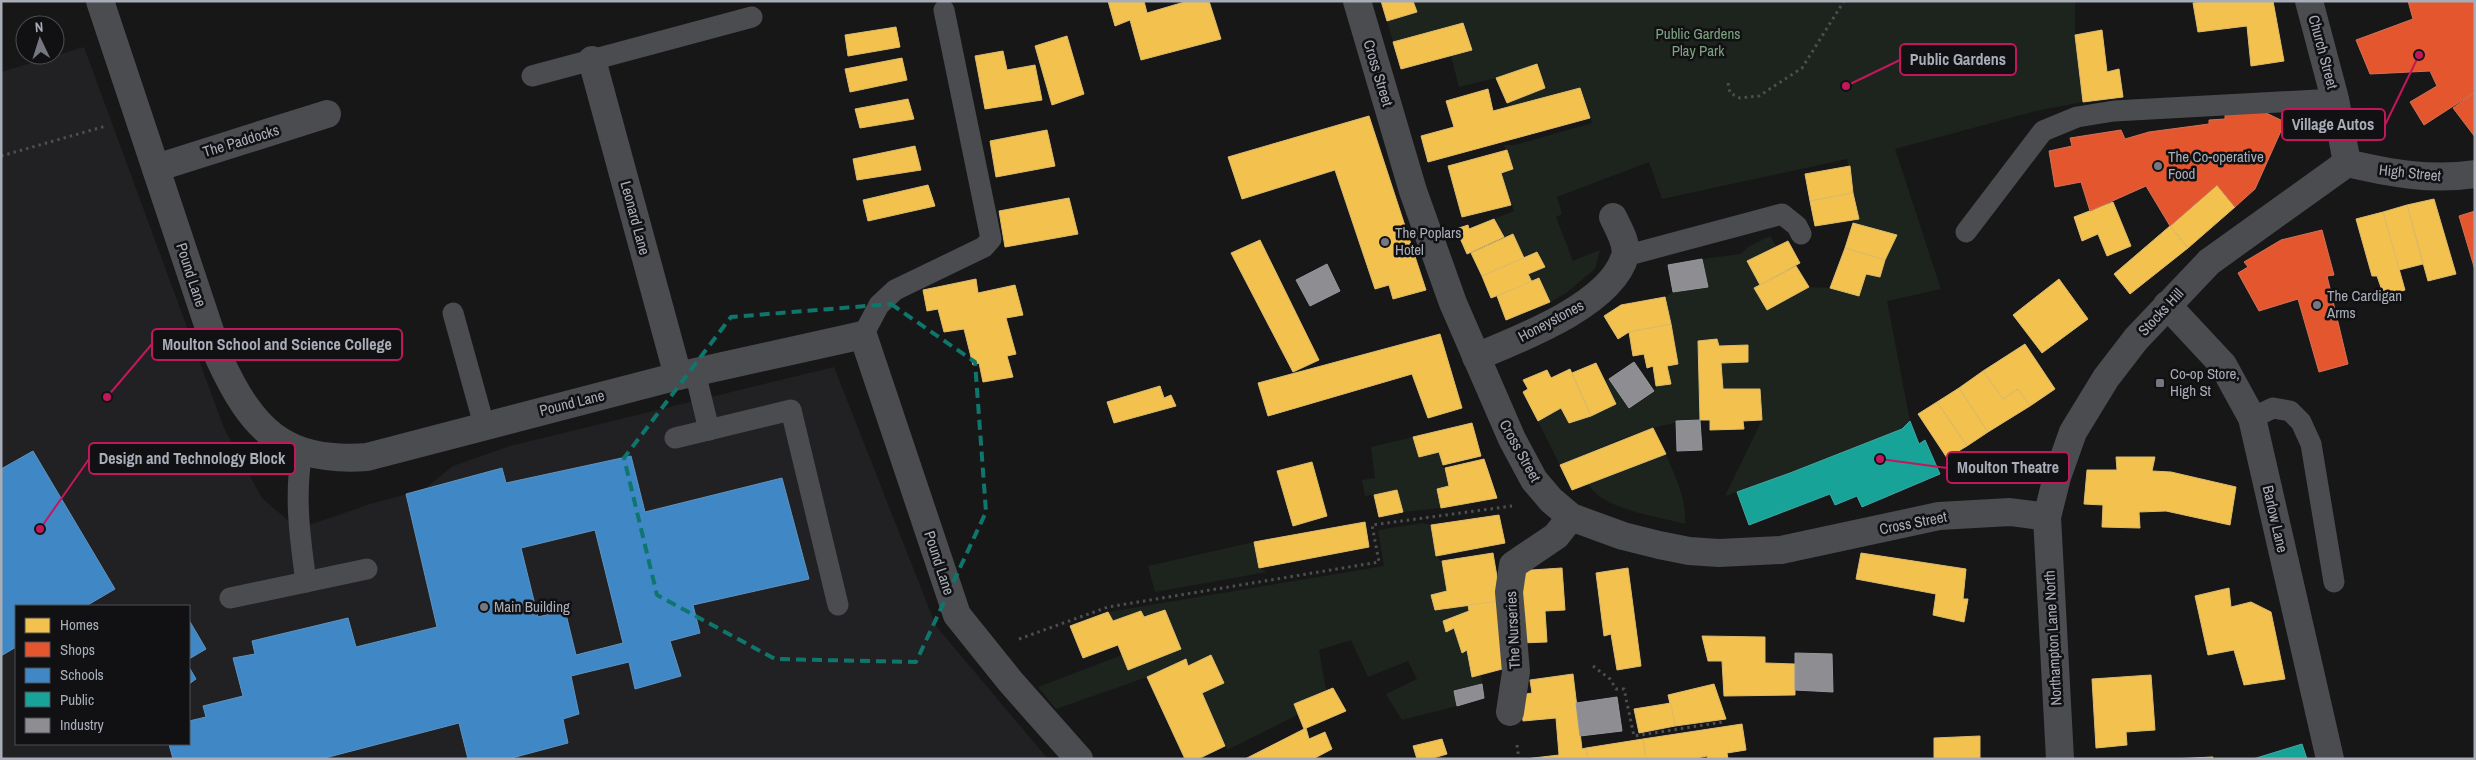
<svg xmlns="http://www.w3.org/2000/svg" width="2476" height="760" font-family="'Archivo Narrow',sans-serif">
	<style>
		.built { fill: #212123; fill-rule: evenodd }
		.green { fill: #1d241e }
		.homes { fill: #f2c14e; stroke: #dcbb6e }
		.shops { fill: #e4572e; stroke: #d27157 }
		.schools { fill: #3f88c5; stroke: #5e93c1; fill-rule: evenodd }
		.public { fill: #17a398; stroke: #42a6a2 }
		.industry { fill: #8d8d92; stroke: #95979d }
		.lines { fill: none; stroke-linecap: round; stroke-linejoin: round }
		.path { stroke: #4d4e52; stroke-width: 3; stroke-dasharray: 2.5 4; stroke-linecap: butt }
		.service { stroke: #4b4c50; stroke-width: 21 }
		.minor { stroke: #4b4c50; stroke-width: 28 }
		.tertiary { stroke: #4b4c50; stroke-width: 28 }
		.marked { fill: none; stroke: #0f766e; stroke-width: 4; stroke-dasharray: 10 6; stroke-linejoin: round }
		.poi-dot { fill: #757880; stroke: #111113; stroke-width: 2 }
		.labels { text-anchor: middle; stroke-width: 5; stroke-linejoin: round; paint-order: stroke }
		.park-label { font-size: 15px; fill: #7fa381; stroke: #111113 }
		.street-label { font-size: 15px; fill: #a8adb8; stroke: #111113 }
		.poi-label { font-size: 15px; fill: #a8adb8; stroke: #111113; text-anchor: start }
		.leader { fill: none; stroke: #c2185b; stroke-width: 2 }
		.callout-dot { fill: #c2185b; stroke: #111113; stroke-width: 2 }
		.callout { fill: #111113; stroke: #c2185b; stroke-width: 2 }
		.callout-label { font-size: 16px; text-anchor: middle; font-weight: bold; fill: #a8adb8 }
	</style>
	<rect width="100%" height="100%" fill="#171717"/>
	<path class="built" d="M84,47L224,428L262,498L298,529L370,504L423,490L453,466L510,446L834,367L936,626L1048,759H1V72ZM16,606H189V744H16Z"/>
	<g class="green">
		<path d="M1413,1H2075V35L2083,102L2040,110L1895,149L1941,289L1887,301L1910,421L1902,429L1790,473L1725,496L1762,420L1760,389H1723L1721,363L1748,362L1747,345L1719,346L1717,339L1698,341L1700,420C1651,422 1605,447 1560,465L1538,421L1561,408L1569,423L1591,416L1615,404L1605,381L1609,379L1629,408L1654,391L1667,366L1678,364L1665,297L1673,292L1708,287L1702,259L1741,254L1748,247L1770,236L1776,246L1748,262L1760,285L1754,288L1767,310L1809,287L1830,288L1859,296L1866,274L1880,277L1885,260L1897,236L1853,223L1859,218L1847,159L1662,199L1649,162L1557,197L1562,214L1556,217L1573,261L1600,250L1595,269L1566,293L1550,302L1540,278L1532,282L1528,274L1545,267L1537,252L1524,258L1513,234L1504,237L1494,219L1514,211L1501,173L1513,169L1504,145H1515L1592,123L1580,88L1511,107L1507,103L1545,88L1537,64L1496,78L1459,87L1451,56L1472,50L1463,23L1393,42L1387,21L1416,12Z"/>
		<path d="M1413,437L1419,457L1439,452L1449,486L1437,489L1441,508L1403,512L1397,490L1365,496L1362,480L1375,478L1371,447Z"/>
		<path d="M1666,454C1675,477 1687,499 1685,524C1657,516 1603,510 1588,484Z"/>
		<path d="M1422,523L1431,525L1436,556L1442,562L1447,591L1431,595L1435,609L1468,605L1469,611L1443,622L1446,632L1454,628L1462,653L1467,650L1471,677L1481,674L1482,684L1454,691L1457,706L1402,720L1386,694L1417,679L1408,661L1368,677L1351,640L1319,650L1326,690L1295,704L1299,714L1227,750L1202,693L1224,683L1211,655L1188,666L1185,660L1147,677L1056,709L1038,687L1122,655L1128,670L1181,649L1165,610L1144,617L1141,611L1113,621L1108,612L1384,566L1378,530Z"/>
		<path d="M1254,542L1259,568L1267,572L1155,592L1148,566Z"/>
	</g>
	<g class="homes">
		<path d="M1108,1H1144L1147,13L1188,1H1209L1221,39L1141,60L1130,20L1115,26Z"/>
		<path d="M1381,1H1413L1417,12L1387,21Z"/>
		<path d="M2202,1H2273L2284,61L2251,66L2247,26L2198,32L2193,3Z"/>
		<path d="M1463,23L1472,50L1401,69L1393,42Z"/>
		<path d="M896,27L900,47L848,56L845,35Z"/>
		<path d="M2102,30L2107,72L2119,69L2123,97L2083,102L2075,35Z"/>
		<path d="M1067,36L1084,94L1052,105L1035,46Z"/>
		<path d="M1003,51L1007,70L1035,65L1042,100L985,109L975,56Z"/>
		<path d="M902,58L907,80L850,92L845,69Z"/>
		<path d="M1537,64L1545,88L1507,103L1496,78Z"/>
		<path d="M1580,88L1590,118L1428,162L1421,136L1454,127L1446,101L1488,89L1493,111Z"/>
		<path d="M908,99L914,119L860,128L855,109Z"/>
		<path d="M1369,116L1426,290L1393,299L1389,285L1375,289L1335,170L1242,199L1228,157Z"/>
		<path d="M1047,130L1055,166L996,177L990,141Z"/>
		<path d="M915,146L921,170L857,180L853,159Z"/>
		<path d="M1507,150L1513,169L1501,173L1511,205L1462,217L1448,166Z"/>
		<path d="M1850,166L1853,193L1810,201L1805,174Z"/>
		<path d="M928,185L935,206L868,221L863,200Z"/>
		<path d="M2217,185L2235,207L2188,248L2170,226Z"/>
		<path d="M1853,193L1859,219L1815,226L1810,201Z"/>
		<path d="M1069,198L1078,234L1005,247L999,211Z"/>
		<path d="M2434,199L2456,274L2428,281L2407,205Z"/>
		<path d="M2113,202L2131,246L2107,256L2098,234L2082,241L2074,217Z"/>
		<path d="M2407,205L2423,264L2399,270L2383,212Z"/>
		<path d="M2383,212L2405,290L2384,296L2377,276H2372L2356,219Z"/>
		<path d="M1494,219L1504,237L1467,254L1456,229L1468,225L1469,229Z"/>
		<path d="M1853,223L1897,235L1885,260L1845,248Z"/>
		<path d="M2170,226L2188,248L2130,294L2114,274Z"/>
		<path d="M1513,234L1524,258L1482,276L1471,253Z"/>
		<path d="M1260,240L1319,360L1293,372L1231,253Z"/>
		<path d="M1788,241L1800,263L1760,285L1747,261Z"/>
		<path d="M1845,248L1885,260L1880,277L1866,274L1859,296L1830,288Z"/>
		<path d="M1537,252L1545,267L1528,274L1532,282L1491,298L1482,276Z"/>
		<path d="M1796,266L1809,287L1767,310L1754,288Z"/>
		<path d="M1539,278L1550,302L1506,320L1497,296Z"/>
		<path d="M976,279L978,293L1015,285L1023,315L1006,318L1016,354L1007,356L1013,377L983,382L979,363L973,365L964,329L944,332L938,309L927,311L923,290Z"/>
		<path d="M2059,279L2088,319L2042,353L2013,315Z"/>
		<path d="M1665,297L1671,324L1629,332L1618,339L1604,316L1621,305Z"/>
		<path d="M1671,324L1678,364L1667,366L1671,384L1656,386L1653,366L1647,368L1644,354L1633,356L1629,332Z"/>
		<path d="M1440,334L1462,408L1428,418L1412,374L1268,416L1258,383Z"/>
		<path d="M1717,339L1719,346L1748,345V362L1721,363L1723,389H1760L1762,420L1743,421L1744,429L1710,430V420H1700L1698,341Z"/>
		<path d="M2025,344L2055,389L2030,406L2018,389L2003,399L1983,371Z"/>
		<path d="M1596,363L1616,404L1591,416L1572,373Z"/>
		<path d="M1570,369L1591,416L1569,423L1561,408L1538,421L1523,392L1528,389L1523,380L1547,370L1551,378Z"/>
		<path d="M1983,371L2003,399L2018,389L2030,406L1988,432L1959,388Z"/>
		<path d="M1160,386L1164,398L1171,395L1176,406L1114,423L1107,402Z"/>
		<path d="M1959,388L1988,432L1967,446L1937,402Z"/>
		<path d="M1937,402L1967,446L1947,458L1918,414Z"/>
		<path d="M1472,423L1481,456L1443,465L1439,452L1419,457L1413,437Z"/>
		<path d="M1653,428L1666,454L1572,490L1560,465Z"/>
		<path d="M2116,457H2155L2152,471L2171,472L2236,487L2230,525L2166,511L2139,512L2140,528L2102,527L2103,505L2084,504L2087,470H2117Z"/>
		<path d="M1484,459L1497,498L1441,508L1437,489L1449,486L1445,468Z"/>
		<path d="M1312,462L1327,516L1293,526L1277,471Z"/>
		<path d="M1397,490L1403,512L1379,517L1374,495Z"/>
		<path d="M1499,515L1505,543L1436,556L1431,525Z"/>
		<path d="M1365,522L1369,547L1259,568L1254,542Z"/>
		<path d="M1493,553L1501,601L1435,610L1431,595L1447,591L1442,561Z"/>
		<path d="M1861,553L1966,569L1963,599H1968L1964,622L1933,615L1936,594L1856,579Z"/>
		<path d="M1562,568L1565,610L1545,611L1547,642L1520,643L1516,571Z"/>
		<path d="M1628,568L1641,666L1617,670L1611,634L1604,636L1596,573Z"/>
		<path d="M2229,588L2231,607L2251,602L2271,612L2285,679L2244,685L2234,650L2208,655L2195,596Z"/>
		<path d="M1501,601L1506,668L1472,677L1467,650L1462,653L1454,628L1446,632L1443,621L1469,611L1468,605Z"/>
		<path d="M1165,610L1181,649L1128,670L1118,645L1083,658L1070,626L1108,612L1113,621L1141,611L1144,617Z"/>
		<path d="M1702,636L1765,637V663L1795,664V695L1724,696L1722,661H1708Z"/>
		<path d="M1211,655L1224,683L1202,693L1225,746L1198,759H1185L1147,677L1186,659L1188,666Z"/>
		<path d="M1573,674L1582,749L1586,748L1588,759H1525L1559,755L1556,718L1523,721L1519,695L1532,693L1530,680Z"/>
		<path d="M2151,675L2155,730L2126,732L2127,745L2096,748L2092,679Z"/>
		<path d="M1714,684L1726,719L1675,726L1668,695Z"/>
		<path d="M1333,688L1346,711L1304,729L1294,704Z"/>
		<path d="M1671,703L1675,726L1639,733L1634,709Z"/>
		<path d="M1742,724L1746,750L1727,753L1728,759H1708L1707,756L1692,759H1646L1643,739Z"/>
		<path d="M1306,728L1309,739L1325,732L1332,749L1313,759H1245Z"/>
		<path d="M1980,736V759H1934V738Z"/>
		<path d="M1442,739L1447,754L1430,759H1417L1413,746Z"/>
		<path d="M1643,739L1646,759H1588L1586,748Z"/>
		<path d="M2213,757V759H2171Z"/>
	</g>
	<g class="shops">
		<path d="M2408,1H2475V92L2424,125L2410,102L2437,86L2430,71L2370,74L2356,40L2413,19Z"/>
		<path d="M2475,92V137L2453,108Z"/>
		<path d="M2262,111L2285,122L2255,189L2235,207L2217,185L2170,226L2146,186L2090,211L2081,182L2055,187L2049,151L2072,146L2070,138L2121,130L2125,139L2149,132L2209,124V120L2225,119V114Z"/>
		<path d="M2475,211V270L2459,216Z"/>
		<path d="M2322,230L2334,275L2327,276L2348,364L2319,372L2298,299L2259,311L2238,273L2248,267L2244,262L2281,240Z"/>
	</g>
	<g class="schools">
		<path d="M33,451L115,589L86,606H16V647L1,656V469Z"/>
		<path d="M631,456L645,512L782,478L809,579L693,605L700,633L670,641L681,676L635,689L629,662L571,676L579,714L563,719L568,743L508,759H468L459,723L321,759H173L169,744H189V721L206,717L203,706L243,696L233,658L255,654L252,641L348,618L356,647L437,627L406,494L502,468L506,483ZM595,530L623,643L576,655L565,610L538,617L521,548Z"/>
		<path d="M189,620L206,649L189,659Z"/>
		<path d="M189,667L196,679L189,684Z"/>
	</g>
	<g class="public">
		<path d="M1910,421L1919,444L1925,440L1940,474L1862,507L1857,496L1835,505L1830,494L1749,525L1737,492L1790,473L1902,429Z"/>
		<path d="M2302,744L2307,759H2253Z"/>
	</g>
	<g class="industry">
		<path d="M1702,259L1708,287L1673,292L1668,265Z"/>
		<path d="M1327,264L1340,291L1310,306L1296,280Z"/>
		<path d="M1634,362L1654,391L1629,408L1609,379Z"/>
		<path d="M1700,420L1702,450L1677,451L1676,421Z"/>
		<path d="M1795,653L1832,654L1833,692L1795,690Z"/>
		<path d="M1482,684L1484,698L1457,706L1454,691Z"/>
		<path d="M1617,697L1622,731L1580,736L1576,703Z"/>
	</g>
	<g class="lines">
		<g class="path">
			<path d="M1728,83L1730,93L1740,98L1759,96L1802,68L1844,1"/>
			<path d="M1,156L106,126"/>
			<path d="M1019,639L1108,607L1379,562L1372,525L1512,506"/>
			<path d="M1593,666L1610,679L1616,689H1624L1634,736L1723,722"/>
			<path d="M1517,745L1519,759"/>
		</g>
		<g class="service">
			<path d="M532,76L752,17"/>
			<path d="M1966,232L2043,131L2077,117L2114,111L2335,99"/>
			<path d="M1625,256L1782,214L1797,226L1801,234"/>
			<path d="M453,313L484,425"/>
			<path d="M863,335L879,305L895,290L984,247L991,239L944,10"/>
			<path d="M695,372L709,430"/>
			<path d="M2252,418L2273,408L2290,411L2301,422L2311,444L2334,582"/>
			<path d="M675,438L791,410L838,605"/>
			<path d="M302,452C294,496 300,538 306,582"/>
			<path d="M230,598L367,569"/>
		</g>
		<g class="minor">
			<path d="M100,1L219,358C252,430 284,463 367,457L678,376L863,335L957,615L1010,681L1079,759"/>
			<path d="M592,60L678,376"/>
			<path d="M156,168L327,114"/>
			<path d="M2167,305L2223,365L2252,418L2330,759"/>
			<path d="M1476,357C1519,339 1611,305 1625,256C1628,244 1618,228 1613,217"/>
			<path d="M1510,712L1516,672L1509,592L1513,565L1556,536L1571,517"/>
		</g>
		<g class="tertiary">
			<path d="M1357,1L1413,191L1453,303L1512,439L1534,480L1551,500L1571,517L1623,536L1659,545L1689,551L1719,553L1781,550L1939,516L2010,512L2047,517"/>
			<path d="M2309,1L2335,99L2347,163"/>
			<path d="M2347,163C2389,173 2431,181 2475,174"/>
			<path d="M2060,759L2047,517L2057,477L2073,432L2106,378L2136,339L2209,262L2347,163"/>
		</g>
	</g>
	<path class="marked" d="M891,304L975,362L986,512L916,662L775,659L657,595L624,458L731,317Z"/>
	<g class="poi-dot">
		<circle cx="2158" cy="166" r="5"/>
		<circle cx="1385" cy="242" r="5"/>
		<circle cx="2317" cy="305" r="5"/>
		<rect x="2155" y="378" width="10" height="10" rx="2.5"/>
		<circle cx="484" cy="607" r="5"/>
	</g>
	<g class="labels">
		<g class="park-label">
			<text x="1698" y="39">Public Gardens<tspan x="1698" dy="17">Play Park</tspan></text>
		</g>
		<g class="street-label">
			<text transform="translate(2323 52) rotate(75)" y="5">Church Street</text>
			<text transform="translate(1378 73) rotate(73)" y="5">Cross Street</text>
			<text transform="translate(241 141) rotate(-17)" y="5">The Paddocks</text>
			<text transform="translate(2410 173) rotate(6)" y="5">High Street</text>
			<text transform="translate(635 218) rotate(75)" y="5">Leonard Lane</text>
			<text transform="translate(191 275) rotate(72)" y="5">Pound Lane</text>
			<text transform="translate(2161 312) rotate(-47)" y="5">Stocks Hill</text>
			<text transform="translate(1551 321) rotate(-28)" y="5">Honeystones</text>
			<text transform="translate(572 403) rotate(-14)" y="5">Pound Lane</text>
			<text transform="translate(1520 451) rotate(61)" y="5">Cross Street</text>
			<text transform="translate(2275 519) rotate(77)" y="5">Barlow Lane</text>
			<text transform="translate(1913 523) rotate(-11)" y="5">Cross Street</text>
			<text transform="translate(939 563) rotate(72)" y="5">Pound Lane</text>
			<text transform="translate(1513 630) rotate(-93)" y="5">The Nurseries</text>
			<text transform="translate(2053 638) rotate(-93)" y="5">Northampton Lane North</text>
		</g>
		<g class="poi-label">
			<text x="2168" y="162">The Co-operative<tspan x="2168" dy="17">Food</tspan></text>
			<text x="1395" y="238">The Poplars<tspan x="1395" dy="17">Hotel</tspan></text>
			<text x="2327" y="301">The Cardigan<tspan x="2327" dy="17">Arms</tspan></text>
			<text x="2170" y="379">Co-op Store,<tspan x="2170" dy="17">High St</tspan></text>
			<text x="494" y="612">Main Building</text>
		</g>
	</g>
	<path class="leader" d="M1846 86L1900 60M2419 55L2385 125M107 397L152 344M40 529L89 459M1880 459L1947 468"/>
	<g class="callout-dot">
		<circle cx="1846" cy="86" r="5"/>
		<circle cx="2419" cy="55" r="5"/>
		<circle cx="107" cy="397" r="5"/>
		<circle cx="40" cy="529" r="5"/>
		<circle cx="1880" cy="459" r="5"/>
	</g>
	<g class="callout">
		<rect x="1900" y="44" width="116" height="31" rx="5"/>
		<rect x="2282" y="109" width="103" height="31" rx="5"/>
		<rect x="152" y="329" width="250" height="31" rx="5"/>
		<rect x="89" y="443" width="206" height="31" rx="5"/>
		<rect x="1947" y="452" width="122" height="31" rx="5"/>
	</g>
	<g class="callout-label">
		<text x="1958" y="65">Public Gardens</text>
		<text x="2333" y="130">Village Autos</text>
		<text x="277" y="350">Moulton School and Science College</text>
		<text x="192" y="464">Design and Technology Block</text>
		<text x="2008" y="473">Moulton Theatre</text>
	</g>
	<rect width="2476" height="760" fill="none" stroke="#a8adb8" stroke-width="5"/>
	<rect x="15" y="605" width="175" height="140" fill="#111113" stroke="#4d4f55"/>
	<rect x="25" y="618" width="25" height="15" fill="#f2c14e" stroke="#4d4f55"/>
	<text x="60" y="630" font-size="15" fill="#a8adb8">Homes</text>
	<rect x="25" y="642" width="25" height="15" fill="#e4572e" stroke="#4d4f55"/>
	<text x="60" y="655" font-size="15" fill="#a8adb8">Shops</text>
	<rect x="25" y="668" width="25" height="15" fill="#3f88c5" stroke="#4d4f55"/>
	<text x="60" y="680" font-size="15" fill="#a8adb8">Schools</text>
	<rect x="25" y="692" width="25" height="15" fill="#17a398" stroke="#4d4f55"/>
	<text x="60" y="705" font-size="15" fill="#a8adb8">Public</text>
	<rect x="25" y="718" width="25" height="15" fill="#8d8d92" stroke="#4d4f55"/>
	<text x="60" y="730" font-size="15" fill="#a8adb8">Industry</text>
	<g transform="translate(40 40) rotate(356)"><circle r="24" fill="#111113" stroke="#4d4f55"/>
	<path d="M0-4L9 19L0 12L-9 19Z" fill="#757880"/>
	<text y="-8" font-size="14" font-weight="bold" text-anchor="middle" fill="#a8adb8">N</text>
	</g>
</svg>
